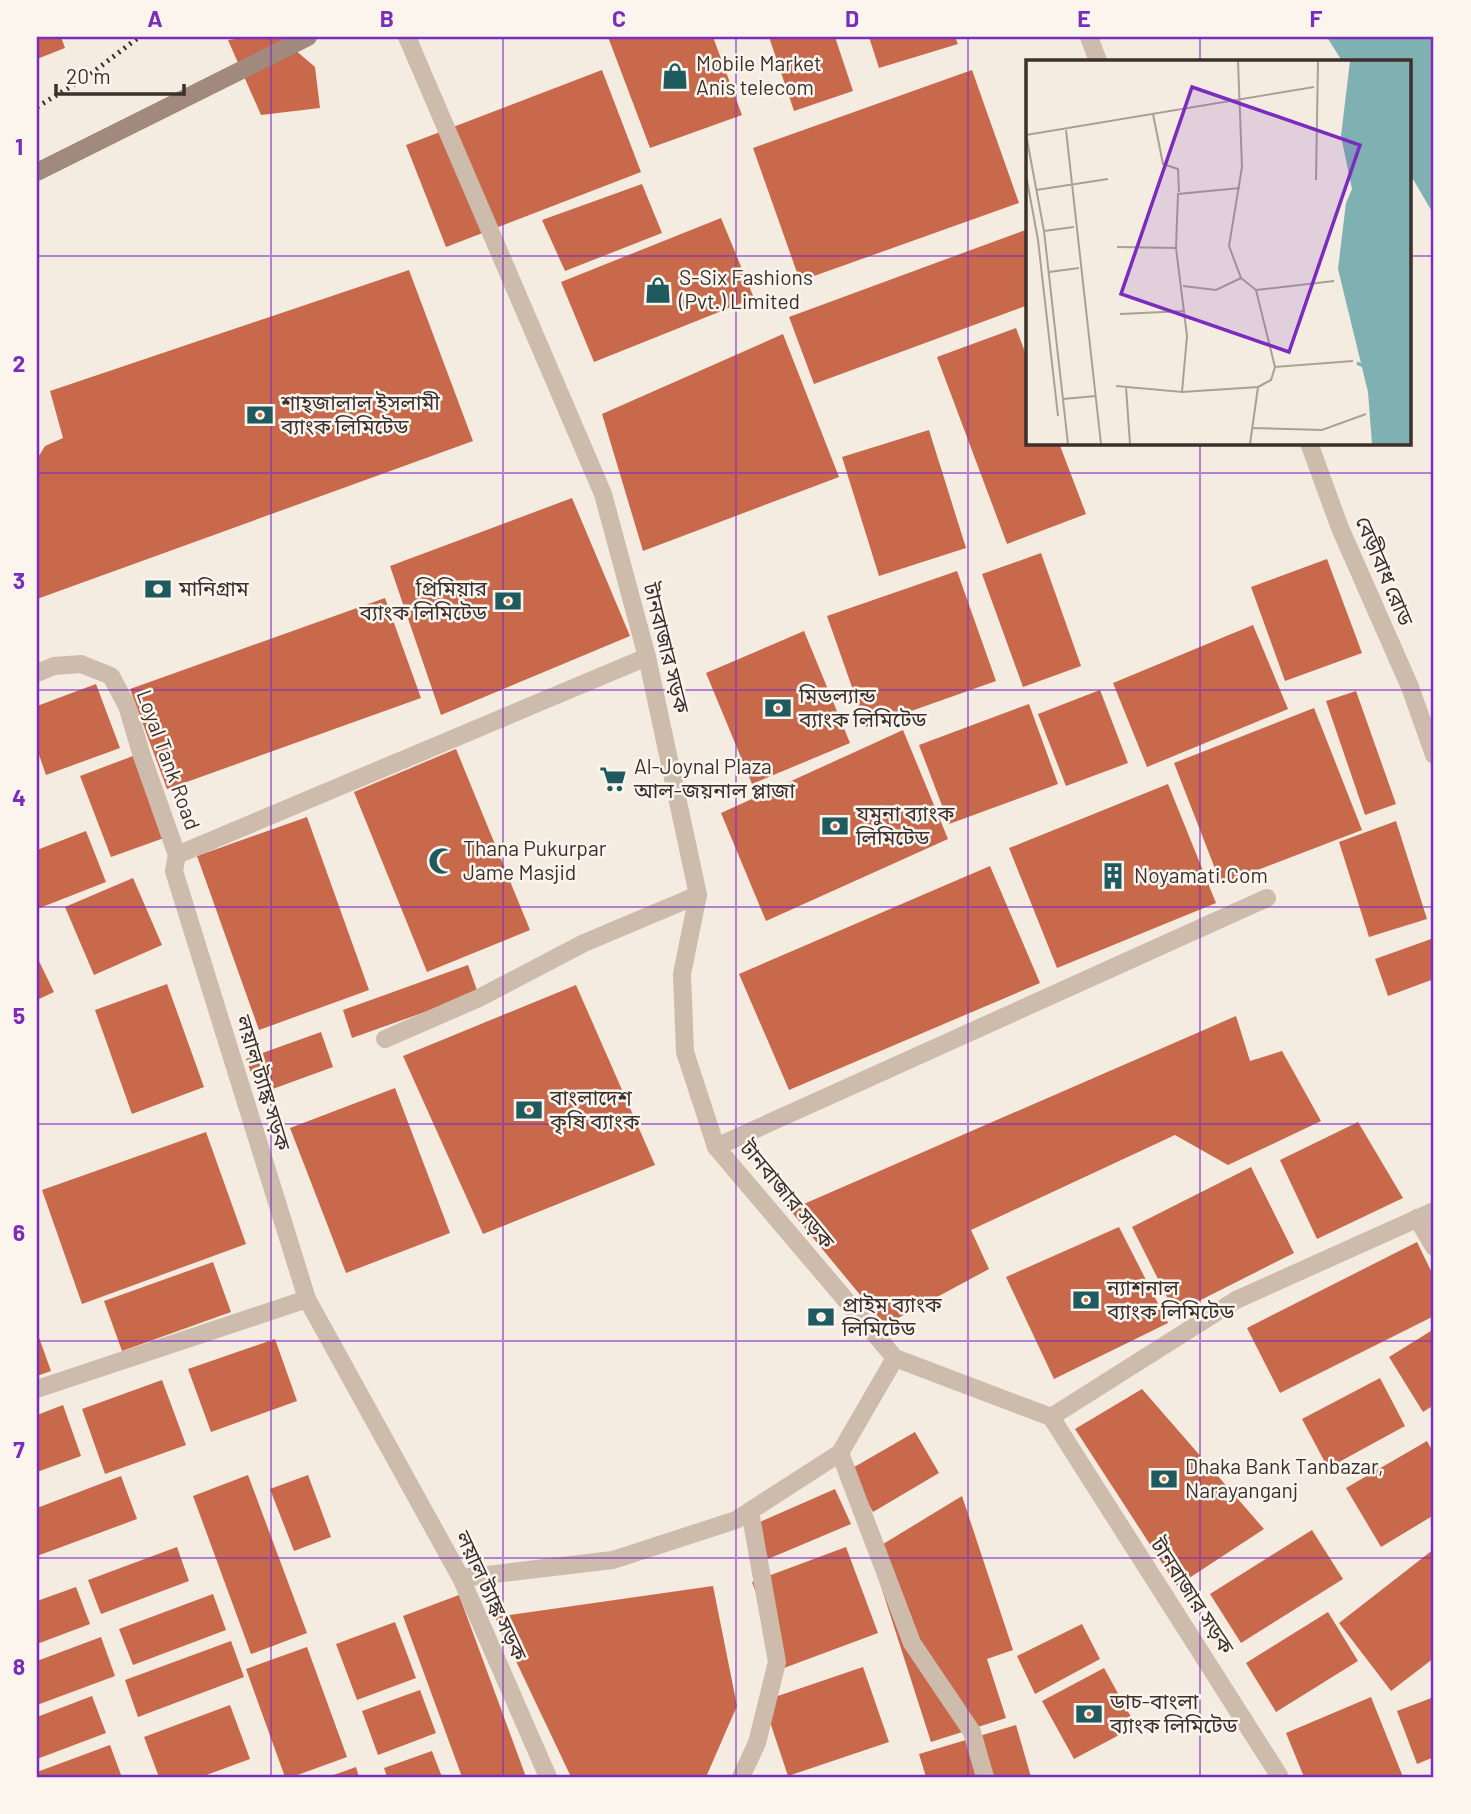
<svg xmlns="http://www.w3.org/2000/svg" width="1471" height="1814" font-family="Barlow,'Noto Sans Bengali',sans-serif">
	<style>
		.water { fill: #7fb0b2 }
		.building { fill: #c8694b }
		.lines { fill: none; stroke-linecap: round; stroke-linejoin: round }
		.lane { stroke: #cdbbac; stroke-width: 18 }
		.street { stroke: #cdbbac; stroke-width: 18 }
		.secondary { stroke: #a18a7d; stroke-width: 18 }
		.rail { stroke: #3b302b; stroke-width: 5; stroke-dasharray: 2 5; stroke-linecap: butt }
		.grid { fill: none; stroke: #7b2cbf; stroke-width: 2; stroke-opacity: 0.55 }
		.labels { text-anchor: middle; stroke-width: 5; stroke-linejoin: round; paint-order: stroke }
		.poi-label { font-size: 21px; fill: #3b302b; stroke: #fbf5ee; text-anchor: start }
		.street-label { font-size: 21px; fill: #3b302b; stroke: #fbf5ee }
		.inset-river { fill: none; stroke: #7fb0b2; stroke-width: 3.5 }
		.inset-road { fill: none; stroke: #aaa098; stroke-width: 2 }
		.view { fill: #7b2cbf; fill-opacity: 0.15; stroke: #7b2cbf; stroke-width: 3.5 }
		.inset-edge { fill: none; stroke: #3b302b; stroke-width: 3.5 }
		.neatline { fill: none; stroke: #7b2cbf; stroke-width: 2.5 }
		.grid-label { font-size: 23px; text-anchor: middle; font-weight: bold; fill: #7b2cbf }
	</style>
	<rect width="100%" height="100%" fill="#f4ebe1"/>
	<path class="water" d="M1327,37H1434V215L1410,174V61H1342Z"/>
	<g class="building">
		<path d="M37,37H61L65,48L37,59Z"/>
		<path d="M250,37H280L315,67L320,108L261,115L228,40Z"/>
		<path d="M608,37H713L742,115L650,148Z"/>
		<path d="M769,37H835L853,91L794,111Z"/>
		<path d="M869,37H955L958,44L879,68Z"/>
		<path d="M602,70L641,172L446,247L406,145Z"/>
		<path d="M972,70L1019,203L800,281L753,148Z"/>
		<path d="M642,184L662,233L565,271L542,220Z"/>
		<path d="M721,218L754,298L594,362L561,282Z"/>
		<path d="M1028,229V305L814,384L789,317Z"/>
		<path d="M409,270L473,441L37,599V459L45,446L63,438L50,391Z"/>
		<path d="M1016,328L1028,360V443H1059L1086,514L1007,544L937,357Z"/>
		<path d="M783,334L839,477L643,551L602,414Z"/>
		<path d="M929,430L966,548L879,576L842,457Z"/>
		<path d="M572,498L630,636L441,715L390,566Z"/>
		<path d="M1041,553L1081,666L1023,687L982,574Z"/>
		<path d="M1327,559L1362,653L1285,681L1251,587Z"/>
		<path d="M957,571L996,681L866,727L827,616Z"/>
		<path d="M385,598L421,698L167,789L130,689Z"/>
		<path d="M1253,625L1288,709L1147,767L1113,683Z"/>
		<path d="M804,631L850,743L752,784L706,673Z"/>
		<path d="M96,684L120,748L46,775L37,749V706Z"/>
		<path d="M1100,690L1128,763L1066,786L1038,714Z"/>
		<path d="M1356,691L1396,804L1365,815L1326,701Z"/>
		<path d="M1029,704L1058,784L949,824L919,745Z"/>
		<path d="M1314,708L1362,830L1221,884L1174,763Z"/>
		<path d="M903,730L948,839L766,921L721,813Z"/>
		<path d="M456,749L530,930L427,972L354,792Z"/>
		<path d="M133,756L164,838L111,857L80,776Z"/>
		<path d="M1168,784L1216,903L1057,968L1009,848Z"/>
		<path d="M307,817L369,990L259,1030L197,856Z"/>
		<path d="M1396,821L1427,919L1369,937L1339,842Z"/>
		<path d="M86,831L106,882L37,909V850Z"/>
		<path d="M990,866L1040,983L789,1090L739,974Z"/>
		<path d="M133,878L162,945L94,975L65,907Z"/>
		<path d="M1434,938V979L1388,996L1375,959Z"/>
		<path d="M37,957L54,992L37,1000Z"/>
		<path d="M468,965L478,993L352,1038L343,1010Z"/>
		<path d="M167,984L204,1087L132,1114L95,1010Z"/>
		<path d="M576,985L655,1165L483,1234L403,1056Z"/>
		<path d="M1236,1016L1250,1061L1282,1051L1321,1121L1228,1165L1175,1135L971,1230L989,1269L885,1325L790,1210Z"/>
		<path d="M321,1032L333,1067L259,1094L246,1059Z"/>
		<path d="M395,1088L450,1233L346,1273L290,1128Z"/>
		<path d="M1358,1122L1403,1198L1317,1239L1280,1160Z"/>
		<path d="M206,1132L246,1244L82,1304L42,1190Z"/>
		<path d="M1251,1167L1294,1253L1175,1313L1132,1227Z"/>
		<path d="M1119,1227L1168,1323L1054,1379L1006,1277Z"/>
		<path d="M1417,1242L1434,1277V1316L1280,1393L1247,1328Z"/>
		<path d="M213,1262L231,1312L122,1351L104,1301Z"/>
		<path d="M1434,1329V1405L1423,1412L1389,1357Z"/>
		<path d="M37,1332L51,1371L37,1376Z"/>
		<path d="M275,1339L297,1401L211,1432L188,1369Z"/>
		<path d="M1380,1378L1405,1426L1328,1468L1302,1419Z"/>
		<path d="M162,1380L186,1445L105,1474L82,1409Z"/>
		<path d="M1142,1389L1264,1529L1177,1586L1075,1429Z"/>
		<path d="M63,1405L81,1456L37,1472V1415Z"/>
		<path d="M915,1432L939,1473L873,1512L849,1470Z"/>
		<path d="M1427,1441L1434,1454V1515L1381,1547L1346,1488Z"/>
		<path d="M248,1475L307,1633L251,1654L193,1496Z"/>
		<path d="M308,1475L331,1537L294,1551L270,1489Z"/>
		<path d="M121,1476L137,1519L37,1556V1508Z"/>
		<path d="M835,1489L851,1524L768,1559L753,1525Z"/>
		<path d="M962,1496L1013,1650L987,1659L1006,1718L931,1742L870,1552Z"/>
		<path d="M1312,1530L1343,1579L1241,1643L1210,1594Z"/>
		<path d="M177,1547L189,1581L101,1614L88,1580Z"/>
		<path d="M846,1547L878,1633L784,1668L752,1582Z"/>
		<path d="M1434,1549V1658L1391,1691L1339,1623Z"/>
		<path d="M713,1586L737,1706L706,1777H571L495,1617Z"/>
		<path d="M76,1587L90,1624L37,1644V1601Z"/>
		<path d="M213,1594L226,1630L133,1665L119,1629Z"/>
		<path d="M459,1595L526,1777H462L403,1616Z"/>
		<path d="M1328,1612L1358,1661L1276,1712L1246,1663Z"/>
		<path d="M395,1622L416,1678L357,1700L336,1644Z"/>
		<path d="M1082,1624L1100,1659L1035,1694L1017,1656Z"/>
		<path d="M101,1637L115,1676L37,1705V1661Z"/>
		<path d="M231,1641L244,1677L138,1717L125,1680Z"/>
		<path d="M307,1647L347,1757L292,1777H285L246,1669Z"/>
		<path d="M863,1667L889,1742L788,1776L763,1701Z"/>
		<path d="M1104,1668L1136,1726L1074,1759L1042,1701Z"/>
		<path d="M420,1690L436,1733L378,1755L362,1711Z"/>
		<path d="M92,1696L106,1733L37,1759V1717Z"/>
		<path d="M1371,1697L1403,1777H1304L1286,1733Z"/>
		<path d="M1434,1697V1757L1417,1764L1397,1711Z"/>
		<path d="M230,1705L250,1759L201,1777H159L144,1737Z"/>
		<path d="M1016,1725L1031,1777H926L919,1754Z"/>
		<path d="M110,1745L121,1775L115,1777H37V1772Z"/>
		<path d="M432,1751L442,1777H387L384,1768Z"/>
		<path d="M356,1767L359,1777H328Z"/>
	</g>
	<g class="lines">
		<g class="lane">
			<path d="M385,1039L479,998L584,943L698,895"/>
			<path d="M716,1147L1267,898"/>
			<path d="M1417,1218L1434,1247"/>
			<path d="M840,1453L912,1643L972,1732L985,1777"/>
			<path d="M741,1777L757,1743L777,1662L750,1511"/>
		</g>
		<g class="street">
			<path d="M407,37L603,494L647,657L698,895L682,974L685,1052L716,1147L895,1358L1051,1417L1280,1777"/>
			<path d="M1089,37L1098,61"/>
			<path d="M1309,443L1340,528L1410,687L1434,755"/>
			<path d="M37,673L54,666L81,664L111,676L127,706L142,756L177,855"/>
			<path d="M37,1389L307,1299"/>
			<path d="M1051,1417L1236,1300L1434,1211"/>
			<path d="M461,1578L613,1560L736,1520L840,1453L895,1358"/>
			<path d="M548,1777L461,1578L307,1299L174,871L177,855L647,657"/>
		</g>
		<path class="secondary" d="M37,172L308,37"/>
		<path class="rail" d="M37,107L88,76L139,37"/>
	</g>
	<path class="grid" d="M271,37V1777M503,37V1777M736,37V1777M968,37V1777M1200,37V61M37,256H1028M1410,256H1434M1200,443V1777M37,473H1434M37,690H1434M37,907H1434M37,1124H1434M37,1341H1434M37,1558H1434"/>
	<defs>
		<symbol id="shop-bare" viewBox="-9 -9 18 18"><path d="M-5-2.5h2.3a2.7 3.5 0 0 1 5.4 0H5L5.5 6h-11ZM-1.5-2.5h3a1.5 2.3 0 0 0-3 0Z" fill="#1f5a5e" stroke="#fbf5ee" stroke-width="2.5" paint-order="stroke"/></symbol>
		<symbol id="bank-bare" viewBox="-9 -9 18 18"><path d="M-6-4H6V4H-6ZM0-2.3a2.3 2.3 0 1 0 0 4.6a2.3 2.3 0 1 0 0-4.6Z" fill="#1f5a5e" stroke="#fbf5ee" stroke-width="2.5" paint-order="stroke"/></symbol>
		<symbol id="supermarket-bare" viewBox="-9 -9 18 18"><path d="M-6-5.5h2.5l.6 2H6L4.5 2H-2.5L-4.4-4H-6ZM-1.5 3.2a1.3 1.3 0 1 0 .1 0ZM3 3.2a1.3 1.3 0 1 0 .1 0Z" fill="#1f5a5e" stroke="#fbf5ee" stroke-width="2.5" paint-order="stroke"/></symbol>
		<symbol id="mosque-bare" viewBox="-9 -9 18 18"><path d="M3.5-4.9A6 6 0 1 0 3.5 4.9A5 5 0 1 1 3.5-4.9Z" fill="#1f5a5e" stroke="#fbf5ee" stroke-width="2.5" paint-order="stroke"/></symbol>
		<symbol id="building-bare" viewBox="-9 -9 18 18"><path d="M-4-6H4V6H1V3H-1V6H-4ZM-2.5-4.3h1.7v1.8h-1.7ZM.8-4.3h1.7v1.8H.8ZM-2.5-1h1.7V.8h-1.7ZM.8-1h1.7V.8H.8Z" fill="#1f5a5e" stroke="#fbf5ee" stroke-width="2.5" paint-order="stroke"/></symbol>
	</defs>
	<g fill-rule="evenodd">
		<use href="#shop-bare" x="656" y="57" width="38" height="38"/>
		<use href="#shop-bare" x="639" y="271" width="38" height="38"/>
		<use href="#bank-bare" x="241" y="396" width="38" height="38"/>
		<use href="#bank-bare" x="139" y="570" width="38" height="38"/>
		<use href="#bank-bare" x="489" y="582" width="38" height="38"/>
		<use href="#bank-bare" x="759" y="689" width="38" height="38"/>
		<use href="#supermarket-bare" x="594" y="760" width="38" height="38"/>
		<use href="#bank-bare" x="816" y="807" width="38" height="38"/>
		<use href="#mosque-bare" x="423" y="842" width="38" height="38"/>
		<use href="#building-bare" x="1094" y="857" width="38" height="38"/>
		<use href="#bank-bare" x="510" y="1091" width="38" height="38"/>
		<use href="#bank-bare" x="1067" y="1281" width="38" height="38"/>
		<use href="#bank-bare" x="802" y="1298" width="38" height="38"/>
		<use href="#bank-bare" x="1145" y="1460" width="38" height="38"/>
		<use href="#bank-bare" x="1070" y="1695" width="38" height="38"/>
	</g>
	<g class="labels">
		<g class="poi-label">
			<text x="696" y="71">Mobile Market<tspan x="696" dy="24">Anis telecom</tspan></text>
			<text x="679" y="285">S-Six Fashions<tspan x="679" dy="24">(Pvt.) Limited</tspan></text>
			<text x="281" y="410">শাহ্জালাল ইসলামী<tspan x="281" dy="24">ব্যাংক লিমিটেড</tspan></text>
			<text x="179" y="596">মানিগ্রাম</text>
			<text x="487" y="596" text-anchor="end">প্রিমিয়ার<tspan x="487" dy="24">ব্যাংক লিমিটেড</tspan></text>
			<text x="799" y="703">মিডল্যান্ড<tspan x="799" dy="24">ব্যাংক লিমিটেড</tspan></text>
			<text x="634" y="774">Al-Joynal Plaza<tspan x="634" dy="24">আল-জয়নাল প্লাজা</tspan></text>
			<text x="856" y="821">যমুনা ব্যাংক<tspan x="856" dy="24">লিমিটেড</tspan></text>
			<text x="463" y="856">Thana Pukurpar<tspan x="463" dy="24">Jame Masjid</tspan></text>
			<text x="1134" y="883">Noyamati.Com</text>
			<text x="550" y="1105">বাংলাদেশ<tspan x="550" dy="24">কৃষি ব্যাংক</tspan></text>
			<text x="1107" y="1295">ন্যাশনাল<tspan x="1107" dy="24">ব্যাংক লিমিটেড</tspan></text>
			<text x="842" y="1312">প্রাইম ব্যাংক<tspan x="842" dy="24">লিমিটেড</tspan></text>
			<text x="1185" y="1474">Dhaka Bank Tanbazar,<tspan x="1185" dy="24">Narayanganj</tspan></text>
			<text x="1110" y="1709">ডাচ-বাংলা<tspan x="1110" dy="24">ব্যাংক লিমিটেড</tspan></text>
		</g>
		<g class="street-label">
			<text transform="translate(1384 571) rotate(67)" y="7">বেড়ীবাধ রোড</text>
			<text transform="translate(666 648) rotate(76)" y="7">টানবাজার সড়ক</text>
			<text transform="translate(168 760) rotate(70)" y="7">Loyal Tank Road</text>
			<text transform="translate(263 1083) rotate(73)" y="7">লয়াল ট্যাঙ্ক সড়ক</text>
			<text transform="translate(787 1195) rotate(50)" y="7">টানবাজার সড়ক</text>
			<text transform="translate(491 1596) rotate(65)" y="7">লয়াল ট্যাঙ্ক সড়ক</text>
			<text transform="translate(1192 1596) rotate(57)" y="7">টানবাজার সড়ক</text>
		</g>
	</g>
	<g transform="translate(1026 60)">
		<rect width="385" height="385" fill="#f4ebe1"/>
		<path d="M324,1H385V384H346L342,332L312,209L320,143L326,129L315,76Z" fill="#7fb0b2"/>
		<path class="inset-river" d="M331,303L385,328"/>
		<path class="inset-road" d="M212,1L216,107L203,186L215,218L230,230L249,307L327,301M127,54L137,104L152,109L153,132M40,70L75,384M0,74L18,171L42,384M0,75L288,27M0,115L12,180L32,356M290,120L292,1M10,130L82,119M18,171L48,167M91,187L150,188M23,212L53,208M157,226L190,230L215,218M230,230L308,221M94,254L159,251M90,326L156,332L161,276L150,188L152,134L214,128M100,327L104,384M156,332L232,327M37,339L70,336M226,368L296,370L340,354M224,384L232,327L245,320L249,307"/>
		<path class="view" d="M166,27L334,85L263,292L95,234Z"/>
		<rect width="385" height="385" class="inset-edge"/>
	</g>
	<rect width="1471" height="1814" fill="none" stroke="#fbf5ee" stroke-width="77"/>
	<path d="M56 84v10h128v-10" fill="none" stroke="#3b302b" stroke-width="3.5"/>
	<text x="66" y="84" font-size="21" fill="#3b302b" stroke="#fbf5ee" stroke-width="5" paint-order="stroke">20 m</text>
	<rect x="38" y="38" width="1394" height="1738" class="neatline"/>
	<g class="grid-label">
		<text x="155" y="27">A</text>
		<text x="387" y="27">B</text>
		<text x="619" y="27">C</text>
		<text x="852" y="27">D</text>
		<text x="1084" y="27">E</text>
		<text x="1316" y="27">F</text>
		<text x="19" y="155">1</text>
		<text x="19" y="372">2</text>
		<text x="19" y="589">3</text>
		<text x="19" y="806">4</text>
		<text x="19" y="1024">5</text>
		<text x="19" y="1241">6</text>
		<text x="19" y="1458">7</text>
		<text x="19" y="1675">8</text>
	</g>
</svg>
